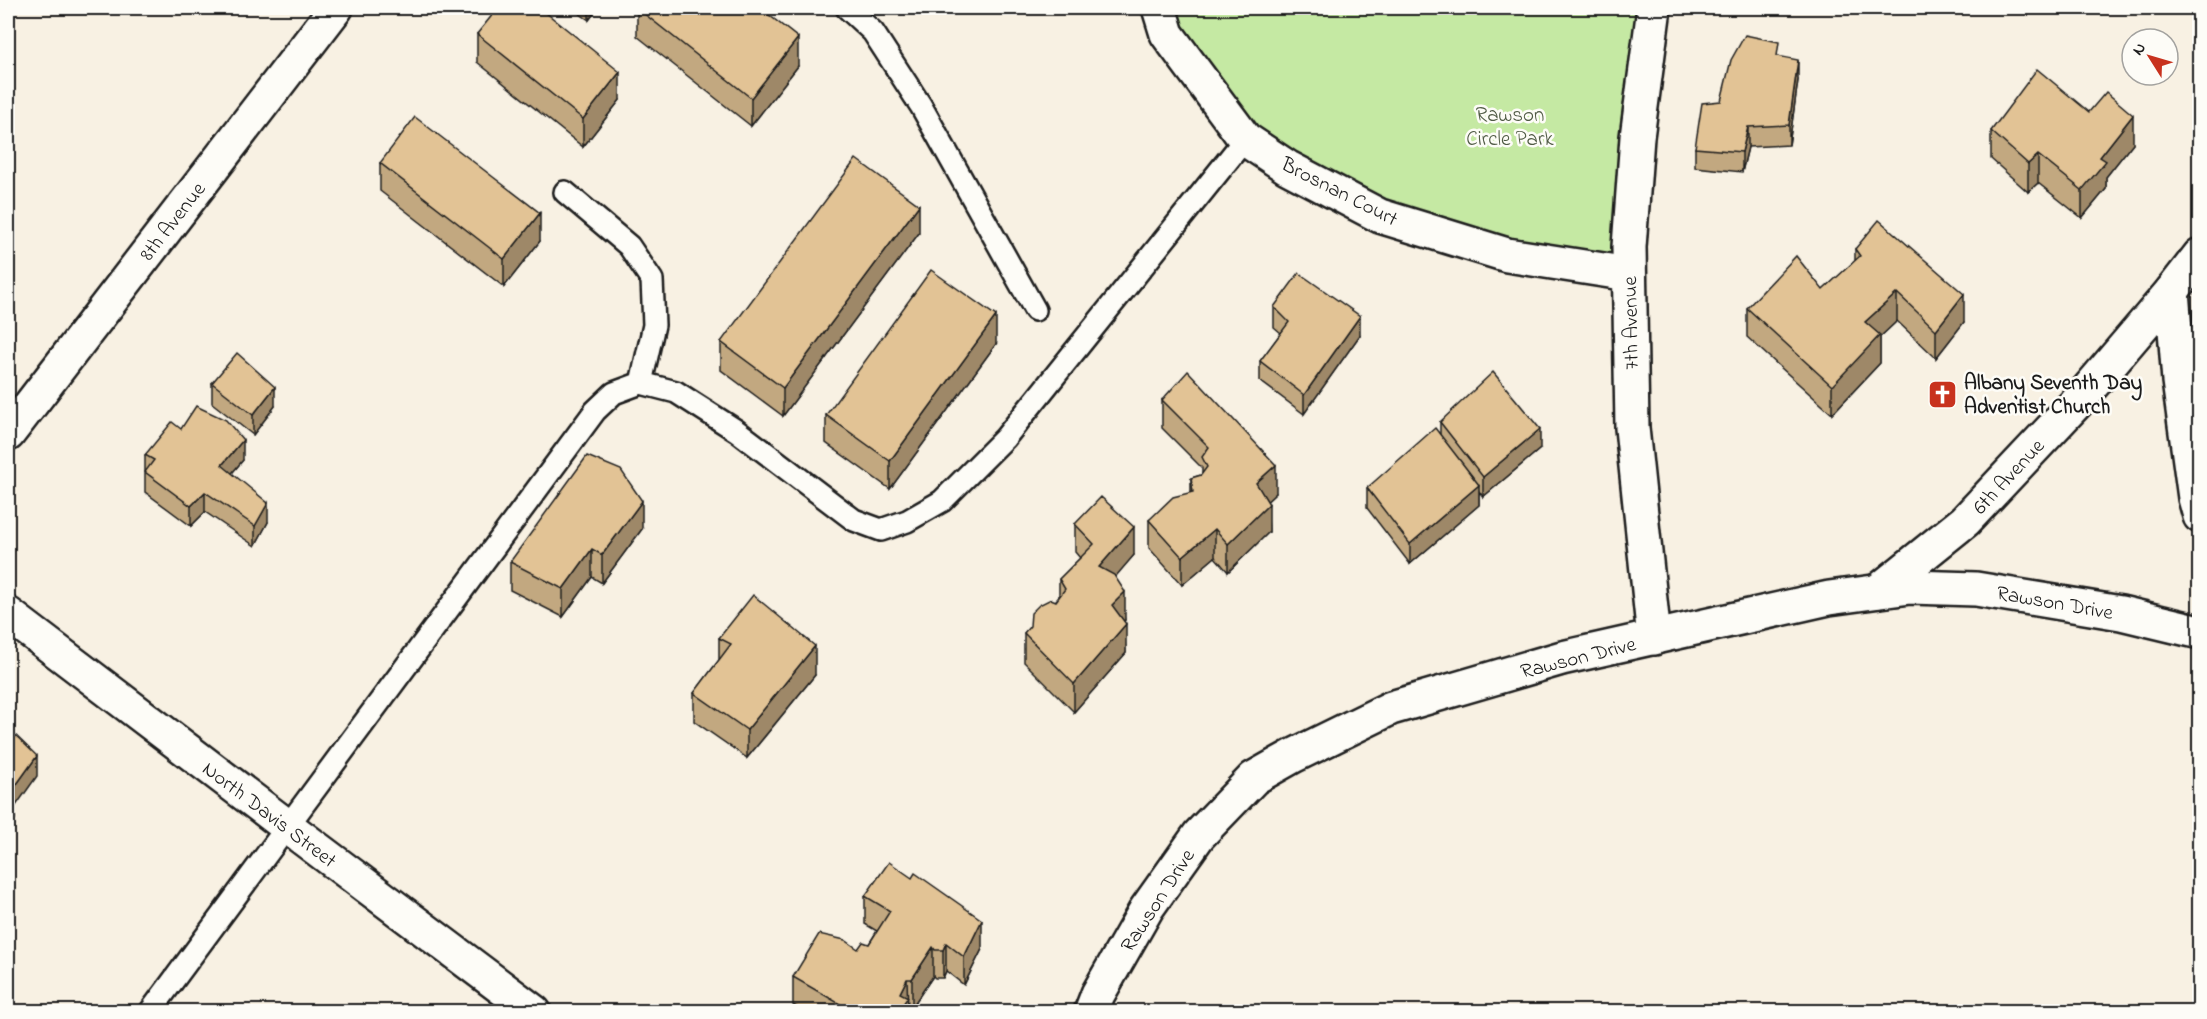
<svg xmlns="http://www.w3.org/2000/svg" width="2207" height="1019" font-family="'Indie Flower',sans-serif">
	<style>
		.green { fill: #c5e9a3; stroke: #708260; stroke-width: 1.5 }
		.lines { fill: none; stroke-linecap: round; stroke-linejoin: round }
		.service-casing { stroke: #1c1c1c; stroke-width: 26 }
		.minor-casing { stroke: #1c1c1c; stroke-width: 38 }
		.tertiary-casing { stroke: #1c1c1c; stroke-width: 38 }
		.service { stroke: #fdfcf7; stroke-width: 21 }
		.minor { stroke: #fdfcf7; stroke-width: 33 }
		.tertiary { stroke: #fdfcf7; stroke-width: 33 }
		.wall { fill: #c2a880; stroke: #1c1c1c; stroke-width: 1.5 }
		.shaded-wall { fill: #9e8868; stroke: #1c1c1c; stroke-width: 1.5 }
		.building { fill: #e2c395; stroke: #1c1c1c; stroke-width: 1.5 }
		.labels { text-anchor: middle; stroke-width: 5; stroke-linejoin: round; paint-order: stroke }
		.park-label { font-size: 21px; fill: #4f5a44; stroke: #fdfcf7 }
		.street-label { font-size: 21px; fill: #1c1c1c; stroke: #fdfcf7 }
		.poi-label { font-size: 21px; font-weight: bold; fill: #1c1c1c; stroke: #fdfcf7; text-anchor: start }
	</style>
	<rect width="100%" height="100%" fill="#f8f1e3"/>
	<filter id="ink" filterUnits="userSpaceOnUse"><feTurbulence type="fractalNoise" baseFrequency=".0167" numOctaves="2"/><feDisplacementMap in="SourceGraphic" scale="12" xChannelSelector="R" yChannelSelector="G"/><feConvolveMatrix kernelMatrix="1 2 1 2 8 2 1 2 1" color-interpolation-filters="sRGB"/></filter>
	<g filter="url(#ink)">
		<path class="green" d="M1168,8H1650L1625,270L1383,212L1236,117Z"/>
		<g class="lines">
			<defs>
				<g id="service">
					<path d="M847,8L873,32L921,106L1035,310"/>
					<path d="M565,192L629,246L652,280L654,325L641,383"/>
					<path d="M150,1012L595,411L614,393L641,383L676,392L737,431L854,520L881,530L907,521L942,501L1005,438L1245,139"/>
				</g>
				<g id="minor">
					<path d="M1159,8L1167,34L1245,139L1287,167L1380,216L1507,255L1629,274"/>
					<path d="M2200,255L2172,291L2179,381L2195,498L2200,516"/>
					<path d="M1878,591L1965,521L2080,399L2172,291"/>
					<path d="M8,614L288,827L534,1012"/>
					<path d="M1654,638L1632,428L1629,247L1637,137L1654,8"/>
					<path d="M1091,1012L1098,994L1147,908L1199,835L1254,778L1293,756L1391,708L1562,658L1829,598L1910,587L1976,589L2121,613L2200,632"/>
				</g>
				<path id="tertiary" d="M8,434L336,8"/>
			</defs>
			<use href="#service" class="service-casing"/>
			<use href="#minor" class="minor-casing"/>
			<use href="#tertiary" class="tertiary-casing"/>
			<use href="#service" class="service"/>
			<use href="#minor" class="minor"/>
			<use href="#tertiary" class="tertiary"/>
		</g>
		<g class="wall">
			<path d="M571,8H598L589,20Z"/>
			<path d="M637,8L798,66L751,126L637,36Z"/>
			<path d="M477,34L620,100L583,147L477,62Z"/>
			<path d="M1779,56L1798,80L1789,145L1748,147L1742,172L1695,167V148L1721,101Z"/>
			<path d="M2089,112L2133,143L2106,177V189L2082,218L2038,183L2028,192L1991,159V131Z"/>
			<path d="M380,163L540,241L504,287L380,191Z"/>
			<path d="M919,233L783,416L721,370V342Z"/>
			<path d="M1855,249L1964,322L1936,358L1897,321L1880,337V363L1832,414L1747,337V308L1823,290L1855,261Z"/>
			<path d="M1274,307L1360,335L1304,414L1260,381V361L1281,333L1274,327Z"/>
			<path d="M996,344L890,489L826,443V415Z"/>
			<path d="M212,383L275,406L253,435L212,403Z"/>
			<path d="M1162,400L1276,493L1267,501L1269,532L1228,572L1215,557L1182,585L1149,548V520L1191,493V478L1201,475L1202,474V468L1162,428Z"/>
			<path d="M1440,422L1540,449L1483,497L1479,491V505L1410,564L1367,508V488L1440,435Z"/>
			<path d="M181,429L243,460L232,473L268,522L255,546L205,512L191,526L145,492V455Z"/>
			<path d="M1075,524L1134,555L1115,576L1125,620L1124,622L1126,653L1074,712L1024,662V633L1059,597V579L1080,558L1075,552Z"/>
			<path d="M642,529L602,583L592,577L563,617L510,590V562Z"/>
			<path d="M719,638L815,675L747,758L694,721V693L719,660Z"/>
			<path d="M865,896L982,949L964,985L946,971L943,978H935L933,976L912,1007H908V1011H804L793,1005V977L869,944L877,931L865,924Z"/>
		</g>
		<g class="shaded-wall">
			<path d="M589,8H598L589,20Z"/>
			<path d="M798,38V66L751,126V98Z"/>
			<path d="M1798,60V80L1789,145V125Z"/>
			<path d="M620,72V100L583,147V119Z"/>
			<path d="M2133,115V143L2106,177V189L2082,218V190L2100,157Z"/>
			<path d="M1748,127V147L1742,172V152Z"/>
			<path d="M2038,155V183L2028,192V164Z"/>
			<path d="M919,205V233L783,416V388Z"/>
			<path d="M540,213V241L504,287V259Z"/>
			<path d="M1897,293V321L1880,337V363L1832,414V386L1865,322Z"/>
			<path d="M1964,294V322L1936,358V330Z"/>
			<path d="M996,316V344L890,489V461Z"/>
			<path d="M1360,316V335L1304,414V395Z"/>
			<path d="M275,387V406L253,435V415Z"/>
			<path d="M1540,429V449L1483,497V477Z"/>
			<path d="M243,440V460L222,485V465Z"/>
			<path d="M1276,465V493L1256,512V483Z"/>
			<path d="M1479,485V505L1410,564V544Z"/>
			<path d="M205,492V512L191,526V506Z"/>
			<path d="M642,501V529L602,583V555Z"/>
			<path d="M268,503V522L255,546V526Z"/>
			<path d="M1269,504V532L1228,572V544Z"/>
			<path d="M1134,527V555L1099,596V567Z"/>
			<path d="M1215,529V557L1182,585V557Z"/>
			<path d="M592,549V577L563,617V589Z"/>
			<path d="M1125,592V620L1112,633V605Z"/>
			<path d="M1126,624V653L1074,712V684Z"/>
			<path d="M815,646V675L747,758V730Z"/>
			<path d="M37,756V776L15,807V819L8,828V808L9,795Z"/>
			<path d="M982,920V949L964,985V957Z"/>
			<path d="M946,943V971L943,978V950Z"/>
			<path d="M933,947V976L912,1007V979Z"/>
			<path d="M907,979L908,1011H898L900,993Z"/>
		</g>
		<g class="building">
			<path d="M498,8H540L620,72L583,119L477,34Z"/>
			<path d="M637,8H760L798,38L751,98Z"/>
			<path d="M1745,35L1779,42L1777,56L1798,60L1789,125L1748,127L1742,152L1695,148L1702,103L1721,101L1731,60Z"/>
			<path d="M2037,69L2089,112L2106,92L2133,115L2100,157L2106,161L2082,190L2038,155L2028,164L1991,131Z"/>
			<path d="M415,117L540,213L504,259L380,163Z"/>
			<path d="M856,159L919,205L783,388L721,342Z"/>
			<path d="M1879,220L1964,294L1936,330L1897,293L1865,322L1880,335L1832,386L1747,308L1796,256L1823,290L1860,256L1855,249Z"/>
			<path d="M931,270L996,316L890,461L826,415Z"/>
			<path d="M1299,273L1360,316L1304,395L1260,361L1289,322L1274,307Z"/>
			<path d="M237,353L275,387L253,415L212,383Z"/>
			<path d="M1188,371L1276,465L1256,483L1269,504L1228,544L1215,529L1182,557L1149,520L1173,497L1193,492L1191,478L1201,475L1207,467L1202,457L1209,447L1162,400Z"/>
			<path d="M1493,372L1540,429L1483,477L1440,422Z"/>
			<path d="M196,406L226,420L243,440L222,465L268,503L255,526L205,492L191,506L145,472L154,460L145,455L172,422L181,429Z"/>
			<path d="M1435,428L1479,485L1410,544L1367,488Z"/>
			<path d="M587,456L621,470L642,501L602,555L592,549L563,589L510,562Z"/>
			<path d="M1101,497L1134,527L1099,567L1114,575L1125,592L1112,605L1126,624L1074,684L1024,633L1030,626L1031,613L1039,605L1051,599L1056,601L1065,589L1059,579L1094,544L1075,524Z"/>
			<path d="M753,595L815,646L747,730L694,693L731,644L719,638Z"/>
			<path d="M8,728L37,756L9,795L15,800L8,808Z"/>
			<path d="M889,862L912,878L915,873L982,920L964,957L946,943L943,950H935L933,947L912,979H907L900,993L908,997L898,1011H852L793,977L819,934L845,940L858,949L863,942L869,944L890,911L865,896Z"/>
		</g>
	</g>
	<defs>
		<symbol id="church-square" viewBox="-11 -11 22 22"><rect x="-9" y="-9" width="18" height="18" rx="4" fill="#c8321e" stroke="#fdfcf7"/><path d="M-1.2-6h2.4v3.5h3.3v2.4h-3.3V6h-2.4V-.1h-3.3v-2.4h3.3Z" fill="#fff"/></symbol>
	</defs>
	<g fill-rule="evenodd">
		<use href="#church-square" x="1926" y="378" width="33" height="33"/>
	</g>
	<g class="labels">
		<g class="park-label">
			<text x="1510" y="121">Rawson<tspan x="1510" dy="24">Circle Park</tspan></text>
		</g>
		<g class="street-label">
			<text transform="translate(1340 191) rotate(27)" y="7">Brosnan Court</text>
			<text transform="translate(172 221) rotate(-52)" y="7">8th Avenue</text>
			<text transform="translate(1630 323) rotate(-91)" y="7">7th Avenue</text>
			<text transform="translate(2008 476) rotate(-47)" y="7">6th Avenue</text>
			<text transform="translate(2055 602) rotate(10)" y="7">Rawson Drive</text>
			<text transform="translate(1578 657) rotate(-14)" y="7">Rawson Drive</text>
			<text transform="translate(270 814) rotate(37)" y="7">North Davis Street</text>
			<text transform="translate(1157 900) rotate(-57)" y="7">Rawson Drive</text>
		</g>
		<g class="poi-label">
			<text x="1964" y="389">Albany Seventh Day<tspan x="1964" dy="24">Adventist Church</tspan></text>
		</g>
	</g>
	<rect width="2207" height="1019" fill="none" stroke="#fdfcf7" stroke-width="30"/>
	<rect x="15" y="15" width="2177" height="989" fill="none" stroke="#1c1c1c" stroke-width="2" filter="url(#ink)"/>
	<g transform="translate(2150 57) rotate(307)"><circle r="28" fill="#fdfcf7" stroke="#a3a29f" stroke-width="1.5"/>
	<path d="M0-4.5L10 22L0 15L-10 22Z" fill="#c8321e"/>
	<text y="-9" font-size="16" font-weight="bold" text-anchor="middle" fill="#1c1c1c">N</text>
	</g>
</svg>
